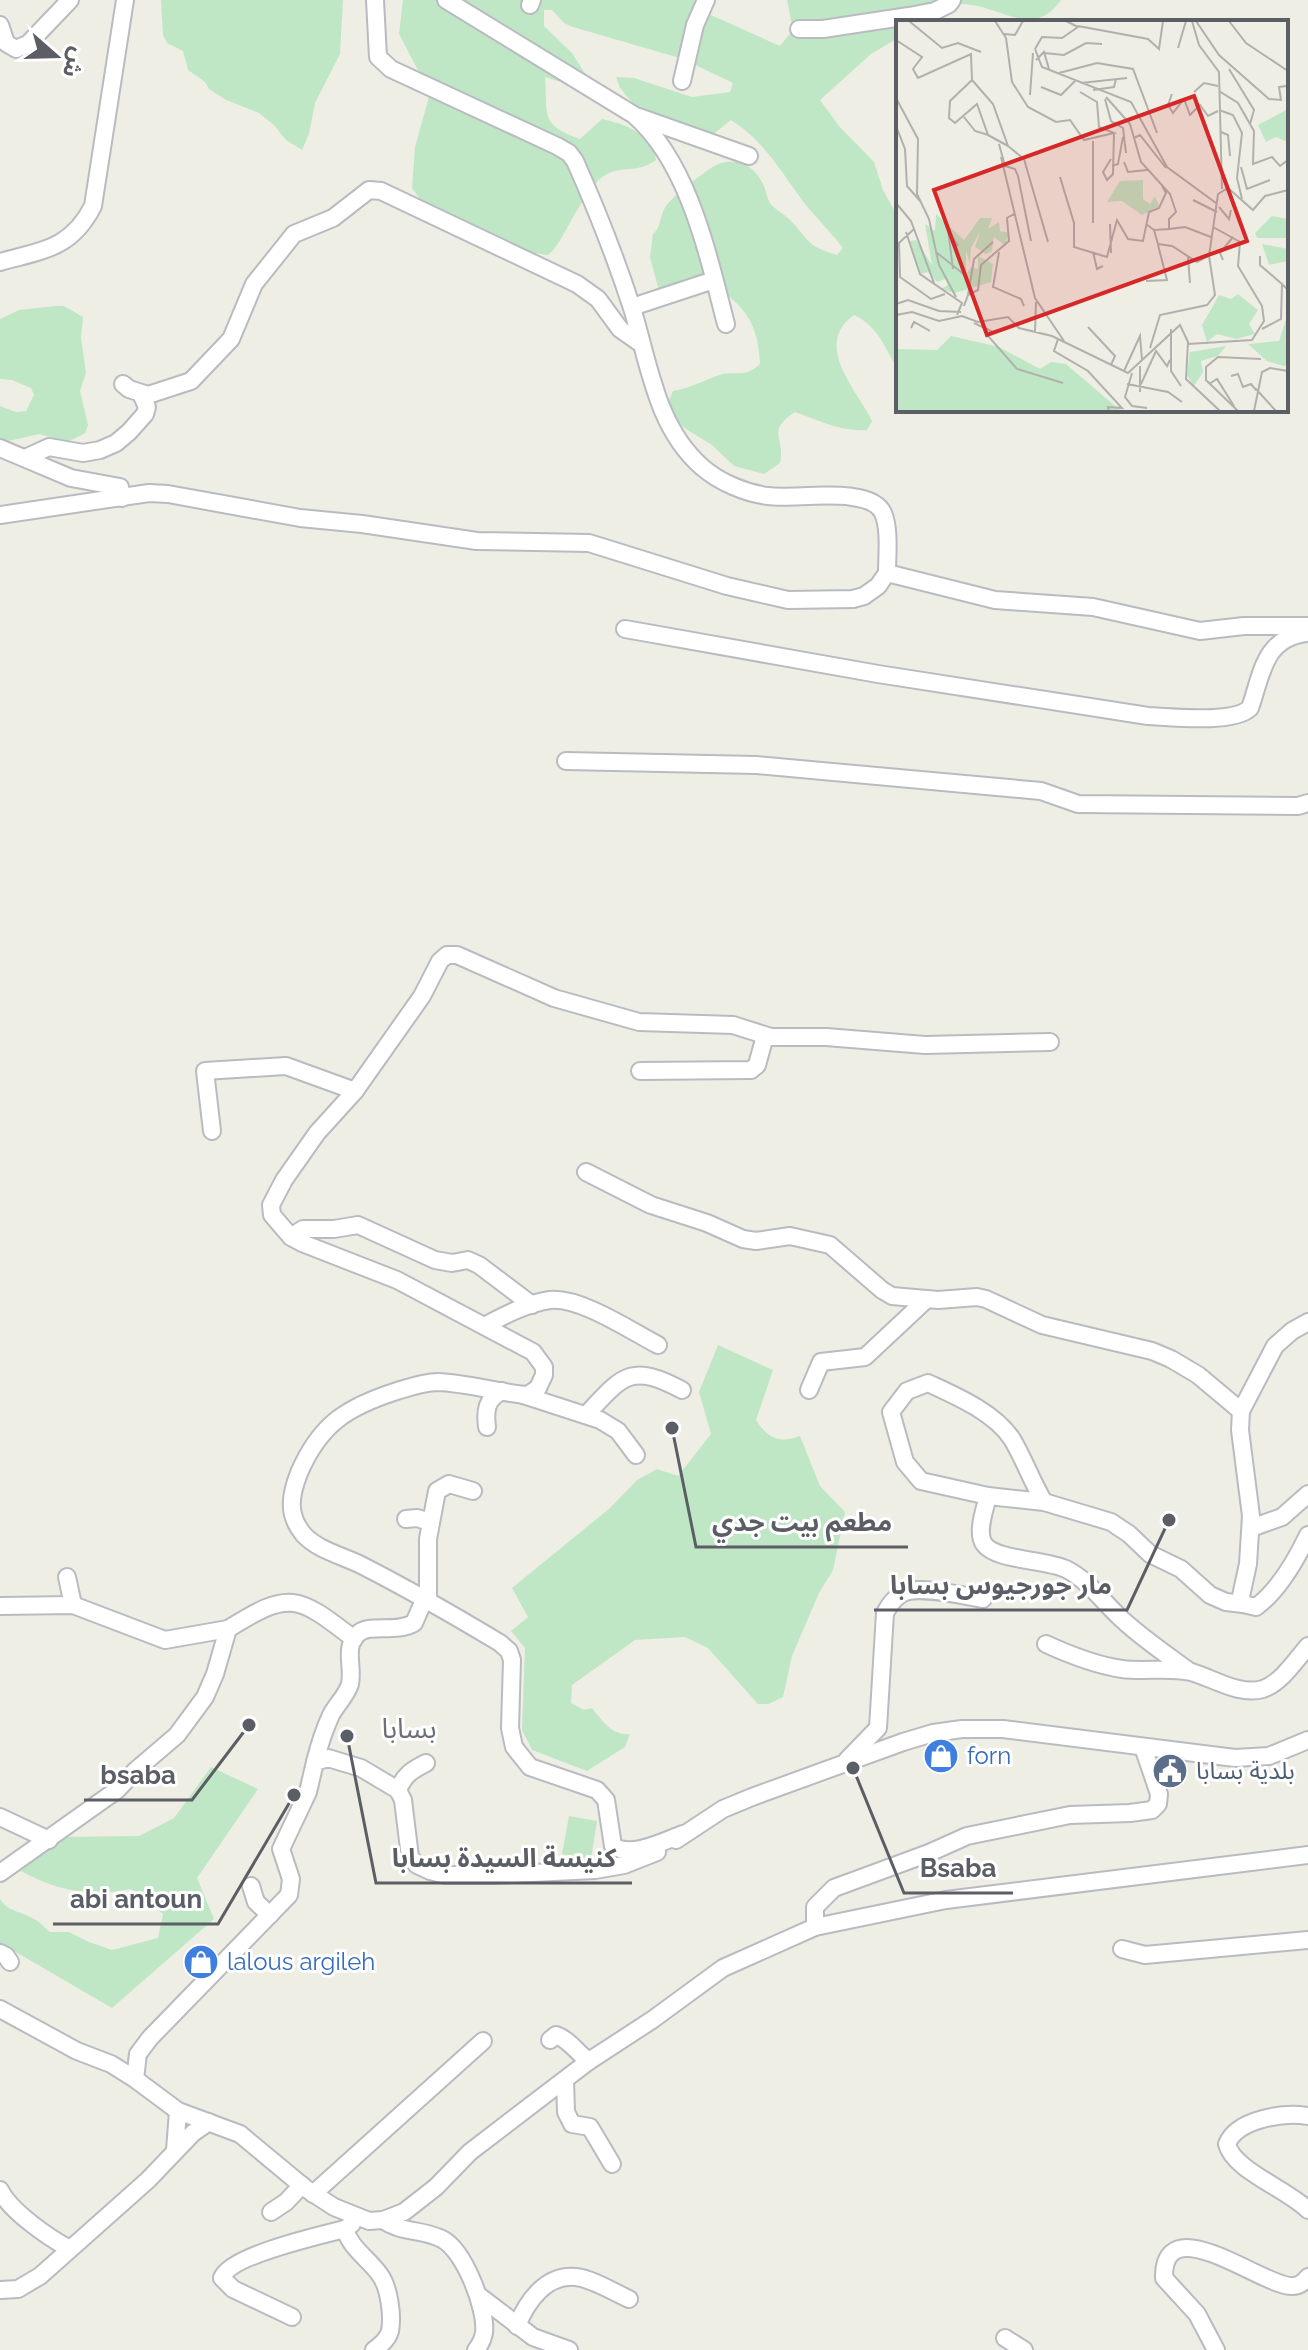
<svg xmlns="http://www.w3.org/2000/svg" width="1308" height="2350" font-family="Raleway,'Noto Sans Arabic',sans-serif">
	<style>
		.green { fill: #bfe7c5 }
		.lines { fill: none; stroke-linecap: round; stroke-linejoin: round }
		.minor-casing { stroke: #b9bbc0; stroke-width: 20 }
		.minor { stroke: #fff; stroke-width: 16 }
		.labels { text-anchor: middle; stroke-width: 6; stroke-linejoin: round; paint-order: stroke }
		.shop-label { font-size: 24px; fill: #366cbe; stroke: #fff; text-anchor: start }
		.service-label { font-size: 24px; fill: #4e5e75; stroke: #fff; text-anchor: start }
		.quarter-label { font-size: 28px; fill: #6d7077; stroke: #fff }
		.inset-road { fill: none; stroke: #b0b0ad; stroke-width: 2 }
		.view { fill: #d62828; fill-opacity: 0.15; stroke: #d62828; stroke-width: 4 }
		.inset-edge { fill: none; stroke: #5c5e65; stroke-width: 4 }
		.leader { fill: none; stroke: #5c5e65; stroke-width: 3 }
		.callout-dot { fill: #5c5e65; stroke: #fff; stroke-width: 3 }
		.callout-label { font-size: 26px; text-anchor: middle; font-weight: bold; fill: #5c5e65; stroke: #fff; stroke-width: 6; stroke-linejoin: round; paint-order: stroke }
	</style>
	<rect width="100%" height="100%" fill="#efeee4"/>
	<g class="green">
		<path d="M161,0H343L340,54L315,103L309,134L302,150L286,140L274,125L259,113L226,100L209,89L205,82L188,70L183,51L167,43L163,35Z"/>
		<path d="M403,0H709L702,11L780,46L793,30L787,0H1061C1032,42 998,2 958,4C939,5 917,16 898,22V38L871,54L820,100L839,126L874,162L883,190L898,217V369C884,347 879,327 854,315C812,345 857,390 872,421L867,430C840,432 819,420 795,412C765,431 786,438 780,463L764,474L734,466L712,445L686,429L665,411L673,391C692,388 706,379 723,374C738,371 745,378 760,364C758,316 739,300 699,277L659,291L650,257L653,234C662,226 659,216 666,206C673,196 697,178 708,170C730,154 753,161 764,186C766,191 767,198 770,203C775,210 783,213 789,219C811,241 804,245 837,255L843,248C830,231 815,217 802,200C780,170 763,140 731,120L712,135L637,108L620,88L616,77L634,78L692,97L730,92L733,83L683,59L573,27L564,23L552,10H544V26L572,53L586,75L570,85L545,77C548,116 539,124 580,139L602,119C625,124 653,134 656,160C638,173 626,166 609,173C588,181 569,229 555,248L548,255L532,253L501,242L420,199L412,188L415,147L430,93L399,34Z"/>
		<path d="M55,306H64L83,317L81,338L86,373L80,391L88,425L85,433L68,442L39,434L0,443V406L16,412L26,411L34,395L31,388L12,380L0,379V319L19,310Z"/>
		<path d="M718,1345L773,1370L756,1420C768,1438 778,1444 800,1436L820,1486L845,1512L833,1570L819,1593L792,1656L783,1697L769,1704H758L708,1648L685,1637L635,1640L572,1685L571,1703L584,1710L592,1708C603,1721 612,1736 630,1734L625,1747L587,1771L532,1750L522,1730L525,1648L511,1631L528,1617L512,1588L610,1508L637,1480L657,1469L678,1476L711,1434L699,1392Z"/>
		<path d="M211,1767L258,1789L197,1878L214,1919L112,2008L14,1951L0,1948V1899C9,1913 22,1911 34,1919C40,1922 45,1928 50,1932H69L89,1942L112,1950L158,1938L163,1914L131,1889C91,1897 56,1891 21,1871L56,1837L139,1836L174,1818Z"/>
		<path d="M569,1816L597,1821L591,1859L562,1854Z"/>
	</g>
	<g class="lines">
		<defs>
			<g id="minor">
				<path d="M375,0L378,57L391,69L557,146L569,153L575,161C596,208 616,259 632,308C649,363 656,427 702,467C719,482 745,493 768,496C795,500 870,485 883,513C890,529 887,555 887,573"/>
				<path d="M446,0L634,115C689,163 708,255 726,324"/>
				<path d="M530,5L532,0"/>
				<path d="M0,25L6,43L16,49L28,44L70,0"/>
				<path d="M799,29H823L909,16L935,11L949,4L952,0"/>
				<path d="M682,81L695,25L706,0"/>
				<path d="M639,117L749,156"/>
				<path d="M0,262C43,250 71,249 93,206L125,0"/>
				<path d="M632,307L714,280"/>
				<path d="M123,384L129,389L148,395L191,381L231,339L254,284L294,234L333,218L369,190L381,191L577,284L598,299L620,329L640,343"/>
				<path d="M0,448L71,478L120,487L122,498"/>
				<path d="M27,457L49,447L83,453L100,450L116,443L129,432L145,414L147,407L141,394"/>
				<path d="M0,515L149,493L168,494L300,518L362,524L477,541L589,543L727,586L788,600L853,599L864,596L878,586L887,573L995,600L1093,607L1200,631L1244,626H1308"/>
				<path d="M625,629L878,674L1148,716C1171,717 1234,724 1250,708C1262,674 1264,638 1306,633"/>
				<path d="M566,761L756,765L1041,791L1078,804L1298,806L1308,803"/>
				<path d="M640,1071L751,1070L757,1065L765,1036"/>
				<path d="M212,1131L205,1071L286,1066L355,1091"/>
				<path d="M586,1172L651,1205L707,1223L743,1239L756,1241L790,1236L830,1245L882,1290L892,1296L938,1300L977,1297L986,1299L1042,1325L1152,1351L1171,1359L1198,1375L1241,1411"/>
				<path d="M291,1237L303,1229H334L358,1225L435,1260L452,1263L468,1260L479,1265L532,1305"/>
				<path d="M1308,1322L1292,1331L1275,1346L1241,1411L1240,1430L1251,1516L1248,1564L1241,1596L1243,1604L1256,1607C1278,1591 1296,1560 1308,1535"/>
				<path d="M486,1325C505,1315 528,1303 550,1300C581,1297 631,1331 658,1345"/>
				<path d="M809,1390L821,1362L865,1357L927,1299"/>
				<path d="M523,1395L600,1420L618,1431L636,1455"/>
				<path d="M587,1414C623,1375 631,1363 682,1390"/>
				<path d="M487,1427C485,1411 486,1399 502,1391"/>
				<path d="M988,1496C985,1509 976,1532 984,1544C996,1561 1045,1559 1066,1569C1090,1581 1105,1605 1125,1622C1145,1640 1167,1655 1189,1671"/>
				<path d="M1044,1502C1032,1482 1024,1459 1012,1439C994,1412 956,1396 928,1383L907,1391L891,1412L905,1462L921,1481L988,1496L1044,1502L1111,1522L1129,1534L1150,1554L1181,1569L1210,1595L1226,1602L1243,1604"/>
				<path d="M406,1519L417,1518L430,1522"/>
				<path d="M1251,1528L1282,1517L1308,1494"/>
				<path d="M67,1577L73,1605"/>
				<path d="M428,1600V1539L437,1491L449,1484L473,1491"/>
				<path d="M0,1606L73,1605L165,1640L228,1629"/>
				<path d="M1046,1644C1070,1655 1095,1665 1122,1669C1145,1672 1169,1667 1191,1672C1213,1678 1239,1696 1263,1689C1281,1683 1296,1660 1308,1646"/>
				<path d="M847,1760L878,1728L885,1613C889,1606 893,1599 901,1594C917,1584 964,1596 983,1599"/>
				<path d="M315,1762C319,1746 324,1730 331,1715C336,1705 347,1695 350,1684C354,1665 342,1646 360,1632C372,1624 396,1633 414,1623L425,1598"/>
				<path d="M398,1790C404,1775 412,1770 426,1763"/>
				<path d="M0,1817L49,1840"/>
				<path d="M683,1834C664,1841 632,1858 613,1846L606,1800L597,1790L530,1767L514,1747L510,1728L512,1660L509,1651L500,1643C455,1616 410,1590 363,1566C344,1556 319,1551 304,1535C287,1515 290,1496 299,1473C320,1424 347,1407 397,1391C410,1387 424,1382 438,1382C468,1383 498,1393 528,1395L538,1388L544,1375V1367L533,1352L397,1280L302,1243L291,1237L272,1215L271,1205L284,1180L317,1133L355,1091L422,996L440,961L447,955H457L554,998L639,1022L733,1025L771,1037H826L925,1045L1050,1042"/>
				<path d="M676,1840L723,1809L752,1797L903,1742L933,1733L962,1729H1003L1235,1758L1269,1756L1308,1740"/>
				<path d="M0,1873L117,1790L136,1770L177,1735L205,1697L215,1674L228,1629C290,1590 297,1595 354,1639"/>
				<path d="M251,1886L256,1902L270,1915"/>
				<path d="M815,1927V1907L834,1888L929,1853L967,1836L1070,1815L1130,1813L1152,1810L1158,1804L1159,1794L1143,1747"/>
				<path d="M1122,1949L1145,1955L1308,1940"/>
				<path d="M0,1953L6,1956L10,1962"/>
				<path d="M0,2009L77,2051L111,2064L135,2079L178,2111L240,2134L305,2188L334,2207L369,2221L383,2220L404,2212L436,2187L470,2152L589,2061L652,2020L723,1968L815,1927L946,1900L1308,1855"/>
				<path d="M550,2040L556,2035C570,2040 577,2053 589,2061"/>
				<path d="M135,2079L138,2054L150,2038L289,1895L291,1879L281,1849L308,1792L315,1762L328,1758L361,1768L398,1790L403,1800L410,1857L417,1865L430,1871L446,1875H492L595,1870L624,1865L657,1852"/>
				<path d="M565,2080L566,2112L572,2124L590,2127L612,2164"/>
				<path d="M1308,2116C1284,2112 1237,2119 1227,2144C1233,2170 1287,2189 1308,2210"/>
				<path d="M175,2150L178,2111"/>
				<path d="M0,2190C10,2211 49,2238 70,2249"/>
				<path d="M313,2194L483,2041"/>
				<path d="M271,2212L286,2202L302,2185"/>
				<path d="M383,2220C401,2233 422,2229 442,2239C464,2250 487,2309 484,2333C483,2339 480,2345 476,2350"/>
				<path d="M352,2224L345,2229C350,2248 369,2259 380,2275C389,2287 393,2316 390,2331C388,2339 381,2345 374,2350"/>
				<path d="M0,2290L18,2289L40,2276L148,2180L193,2133L209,2122"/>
				<path d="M478,2295L533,2337L569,2350"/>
				<path d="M292,2317L233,2289L222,2278C229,2256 321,2235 345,2229"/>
				<path d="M517,2326C527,2301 546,2274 576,2277C593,2279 613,2292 629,2299"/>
				<path d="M1005,2338L1024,2350"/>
				<path d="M1216,2350L1197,2314L1164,2278C1163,2205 1266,2289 1293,2286C1300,2286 1304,2282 1308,2277"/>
			</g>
		</defs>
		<use href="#minor" class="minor-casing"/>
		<use href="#minor" class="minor"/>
	</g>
	<defs>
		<symbol id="shop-disc" viewBox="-11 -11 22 22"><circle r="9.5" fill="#3f7fe0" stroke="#fff"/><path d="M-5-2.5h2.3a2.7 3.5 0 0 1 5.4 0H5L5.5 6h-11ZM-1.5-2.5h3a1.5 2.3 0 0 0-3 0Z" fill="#fff"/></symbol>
		<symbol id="civic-disc" viewBox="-11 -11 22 22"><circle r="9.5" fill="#5c6f8a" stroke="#fff"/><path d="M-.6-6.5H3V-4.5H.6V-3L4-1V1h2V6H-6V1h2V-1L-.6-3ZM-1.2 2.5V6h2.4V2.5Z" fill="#fff"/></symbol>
	</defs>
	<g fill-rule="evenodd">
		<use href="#shop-disc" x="921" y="1736" width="40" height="40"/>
		<use href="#civic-disc" x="1150" y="1751" width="40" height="40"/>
		<use href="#shop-disc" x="181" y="1942" width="40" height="40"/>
	</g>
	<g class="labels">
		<g class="shop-label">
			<text x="967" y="1764">forn</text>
			<text x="227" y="1970">lalous argileh</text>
		</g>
		<g class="service-label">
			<text x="1196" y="1779">بلدية بسابا</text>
		</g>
		<g class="quarter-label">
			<text x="409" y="1738">بسابا</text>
		</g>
	</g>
	<g transform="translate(896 20)">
		<rect width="392" height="392" fill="#efeee4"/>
		<path d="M392,89V122L380,117L370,122L362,105ZM247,160V179L254,184L259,176L263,186L246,195L226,181L211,182L224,161ZM40,194L68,220L84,198H96L92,209L103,202L104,211L113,213L109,225L98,217L96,231L90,234L79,227L84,212L75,228L74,244L70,231V254L75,247L82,249V236L97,244L95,262L59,273L45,269L52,265L49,259L41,262L32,252L25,254L14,221L20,220L36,245L29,204L39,211ZM376,196L392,199V218H361L359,213ZM366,224L392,229V241L373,245ZM342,274L362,290L353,304L359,314L340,319L321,314L311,322L306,305L323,275L335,279ZM392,293V344L388,346L371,341L352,324L383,321ZM55,316L103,327L144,349L155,342L170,344L225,391H0V329L41,330ZM330,326L322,336L305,341L307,352L298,366L291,355L294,332Z" fill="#bfe7c5"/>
		<path class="inset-road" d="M13,1L46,28L62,23L85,32M99,1L110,18L116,62L132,87L160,102L174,100L188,120L218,113L203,107L201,82L184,72M296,1L303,25L323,52L326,169M300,1L323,35L373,79L385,80L383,67L390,66M333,1L350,23L392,51M182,6L252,19L263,29L267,1M108,14L119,15L127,1M0,20L26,37L17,49L22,58L75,34L76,60L54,81L53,98L59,103L81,84L92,115L79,111L68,97M282,28L290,1M139,29L146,47L235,82L271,147L320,183M139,29L146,17L166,18L182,7L170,1M148,33L168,35L190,23L206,24M140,40L148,32L153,49M333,49L358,90L354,104M163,53L201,43L237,49L261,113M76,60L97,84L112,126L92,115M185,63L231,58M145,67L165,75L179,61M197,70L218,67L220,59M323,71L342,83L358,111L357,144L376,137L384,146L392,140M298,72L308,63L322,66M276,74L272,85L277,93L288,79L294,95L304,85L312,96L322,91M134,75L137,33M210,77L234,104L245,142L274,174L280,192L273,199V209L289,207L315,217M0,78L22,119L21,174L33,199L43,245L60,277M209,79L215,101L227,108L230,133M323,90L337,95L346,113L341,158L346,179M0,106L9,129L11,166L25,182M325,112L332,115L334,136M238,118L244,115L270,148M103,124L109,146L119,149L122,156L135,221M112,126L128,139L152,222M105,137L139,278L168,321M215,139L207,152L211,160L217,154L218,113M228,142L232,152L251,150M216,146L222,144L227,117M345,147L351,169L374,160M164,157L178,203V227L211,237L221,200L232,219L247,221L253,192L263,188L270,173L266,166M297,180L321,192M0,183L15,201L38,263M323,187L333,199L335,190M197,203V121M214,204L215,233M250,204L258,210L273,209M18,209L3,223L4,257L35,279L49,274M258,210L262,224L276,226L301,242L312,236M10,212L24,254L66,283L61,295M40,232L70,256M103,232L97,267L125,279L128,286M197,232L201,249L207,246M364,236V245L386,264M292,237L294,263M327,240L324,233L337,217M57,249L52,210L62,226M250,261L271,260L262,225M72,275L78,239L97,222M0,284L12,280L43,291L65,292M68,286L72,275L82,270L85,245L113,221L111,198L118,194M0,295L16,292L43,301L66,296L82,302L112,297L123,308L156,316L232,353L284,305L292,322L290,359L324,391M78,303L95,311L92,316L121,349L167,363M192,307L219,336L215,345M15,308L18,302L34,311M275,309V351L285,366M366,309L385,299L386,264L392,270M139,312L140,282M162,319L158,331L192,351L226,388L212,387L213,391M292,324L356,320L368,301L366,286L342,246L344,222L317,207M254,328L264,295L311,285L319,275L313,236L322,174L332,168L357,190L369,176L392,170M228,351L244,316L246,340M236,353L229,377L236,386L251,388M335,356L342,354L347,367L355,364L360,370M231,364L272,372L286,382M245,364L260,331L271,346L274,340M313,364L321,359L338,386M360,369L380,391M244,372V346M342,391L310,360V347L322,337L365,339M358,391L366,352L374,348L392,351"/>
		<path class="view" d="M298,76L351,221L91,315L38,170Z"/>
		<rect width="392" height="392" class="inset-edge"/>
	</g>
	<path class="leader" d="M672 1428L696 1547H908M1169 1520L1127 1610H874M249 1725L192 1800H84M347 1736L376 1883H632M853 1768L904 1893H1013M294 1795L218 1924H53"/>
	<g class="callout-dot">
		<circle cx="672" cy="1428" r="8"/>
		<circle cx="1169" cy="1520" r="8"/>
		<circle cx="249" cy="1725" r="8"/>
		<circle cx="347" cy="1736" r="8"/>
		<circle cx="853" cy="1768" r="8"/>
		<circle cx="294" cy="1795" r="8"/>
	</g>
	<g class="callout-label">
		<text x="802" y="1531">مطعم بيت جدي</text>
		<text x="1001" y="1594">مار جورجيوس بسابا</text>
		<text x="138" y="1784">bsaba</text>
		<text x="504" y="1867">كنيسة السيدة بسابا</text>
		<text x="958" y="1877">Bsaba</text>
		<text x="136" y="1908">abi antoun</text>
	</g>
	<g transform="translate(56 56) rotate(110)" stroke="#ffffff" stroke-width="6" paint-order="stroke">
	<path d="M0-6L14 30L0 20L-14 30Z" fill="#5c5e65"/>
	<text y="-12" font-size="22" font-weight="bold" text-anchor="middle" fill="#5c5e65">ش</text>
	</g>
</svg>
